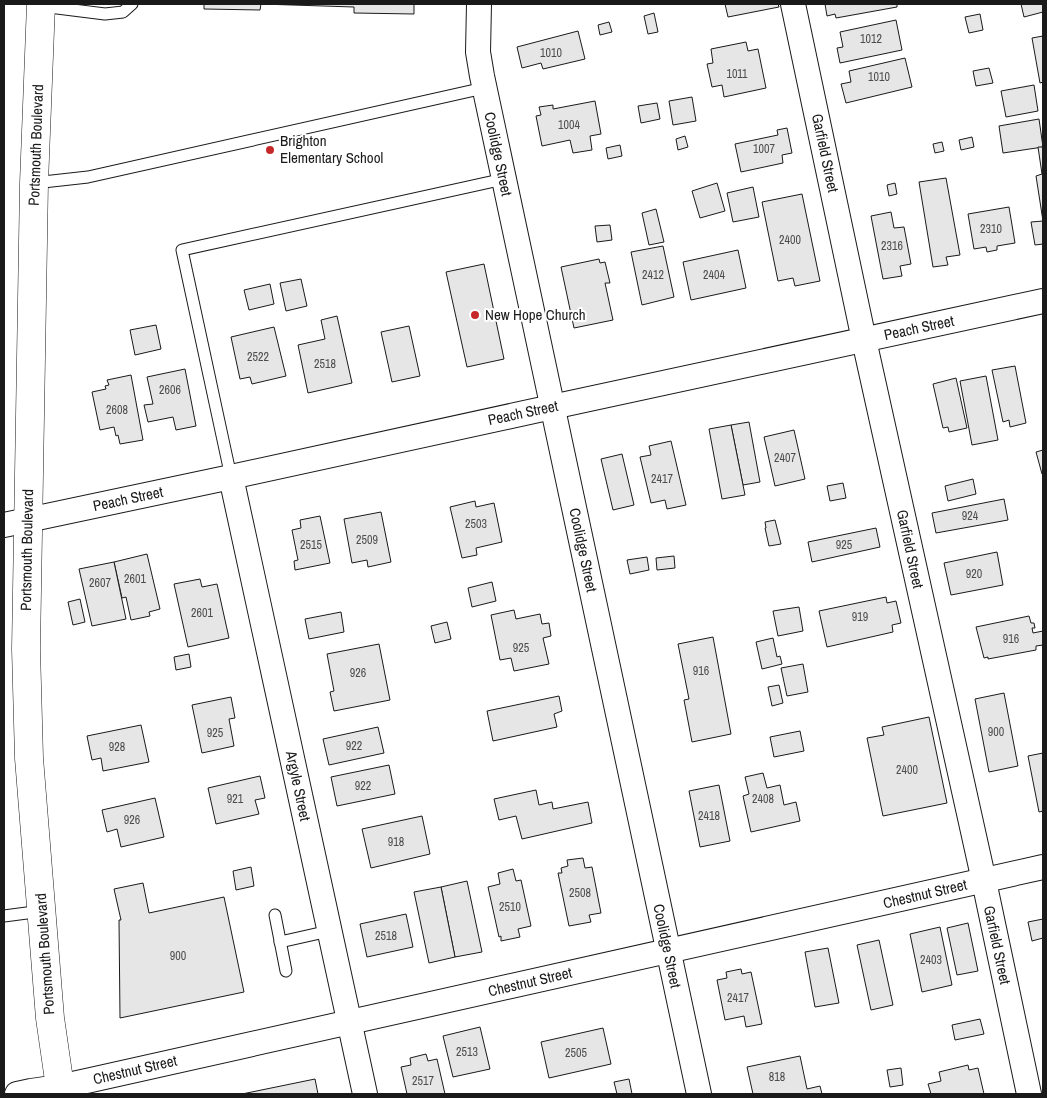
<svg xmlns="http://www.w3.org/2000/svg" width="1047" height="1098" font-family="'Archivo Narrow',sans-serif">
	<style>
		.building { fill: #e6e6e6; stroke: #1a1a1a }
		.lines { fill: none; stroke-linecap: round; stroke-linejoin: round }
		.lane-casing { stroke: #1a1a1a; stroke-width: 13 }
		.street-casing { stroke: #1a1a1a; stroke-width: 26 }
		.secondary-casing { stroke: #1a1a1a; stroke-width: 29 }
		.lane { stroke: #fff; stroke-width: 11 }
		.street { stroke: #fff; stroke-width: 24 }
		.secondary { stroke: #fff; stroke-width: 28 }
		.poi-dot { fill: #c62828; stroke: #fff; stroke-width: 2 }
		.labels { text-anchor: middle; stroke-width: 4; stroke-linejoin: round; paint-order: stroke }
		.number-label { font-size: 12px; fill: #4d4d4d }
		.poi-label { font-size: 15px; fill: #1a1a1a; stroke: #fff; text-anchor: start }
		.street-label { font-size: 15px; fill: #1a1a1a; stroke: #fff }
	</style>
	<rect width="100%" height="100%" fill="#fff"/>
	<g class="building">
		<path d="M204,4H414V14L354,13V7L261,4L260,10L204,9Z"/>
		<path d="M725,4H778L779,7L728,17Z"/>
		<path d="M825,4H897V7L836,18L835,14L827,16Z"/>
		<path d="M1021,4H1043V12L1024,17Z"/>
		<path d="M654,13L658,32L648,34L644,16Z"/>
		<path d="M980,14L983,30L969,33L965,17Z"/>
		<path d="M896,20L902,50L840,63L837,48L843,47L840,32Z"/>
		<path d="M609,22L612,32L600,35L598,25Z"/>
		<path d="M578,31L585,59L543,69L541,63L522,68L517,47Z"/>
		<path d="M1043,36V82L1040,83L1032,38Z"/>
		<path d="M746,42L748,51L758,49L766,88L724,97L722,85L712,87L707,64L713,63L711,49Z"/>
		<path d="M905,58L912,87L846,103L841,84L851,82L849,71Z"/>
		<path d="M989,68L993,83L976,86L973,71Z"/>
		<path d="M1034,85L1038,111L1006,117L1001,91Z"/>
		<path d="M692,97L696,121L673,125L669,101Z"/>
		<path d="M595,101L601,134L590,136L592,150L573,153L570,140L542,146L536,116L541,115L539,107L553,105V109Z"/>
		<path d="M657,103L660,119L641,123L638,106Z"/>
		<path d="M1039,119L1043,147L1003,153L999,126Z"/>
		<path d="M787,128L792,153L782,155L783,163L741,172L735,144L778,135L777,130Z"/>
		<path d="M685,136L688,147L678,150L676,139Z"/>
		<path d="M972,137L974,147L961,150L959,140Z"/>
		<path d="M942,142L944,151L935,153L933,144Z"/>
		<path d="M620,145L622,156L608,159L606,148Z"/>
		<path d="M1038,147H1043V174H1042Z"/>
		<path d="M1042,174H1043V244L1035,245L1031,222L1043,221L1036,176Z"/>
		<path d="M946,178L960,255L946,257L948,265L933,267L919,182Z"/>
		<path d="M717,183L725,211L700,218L692,191Z"/>
		<path d="M895,183L897,194L889,196L887,185Z"/>
		<path d="M753,187L759,217L733,222L727,193Z"/>
		<path d="M802,194L820,281L795,286L793,278L778,281L762,202Z"/>
		<path d="M1009,207L1015,243L997,246V250L987,252L986,247L974,249L968,214Z"/>
		<path d="M656,209L664,242L649,245L642,213Z"/>
		<path d="M891,212L894,228L904,227L911,264L900,266L902,276L883,279L871,216Z"/>
		<path d="M610,225L612,240L597,242L595,226Z"/>
		<path d="M663,246L674,297L642,305L631,252Z"/>
		<path d="M738,250L746,288L691,300L683,262Z"/>
		<path d="M599,259L600,263L605,262L610,283H605L613,320L574,328L561,267Z"/>
		<path d="M484,264L504,359L467,367L446,272Z"/>
		<path d="M301,279L307,306L286,311L280,283Z"/>
		<path d="M270,284L274,304L249,310L244,290Z"/>
		<path d="M337,316L352,383L308,393L298,345L325,339L321,320Z"/>
		<path d="M156,325L161,349L135,355L130,330Z"/>
		<path d="M409,326L420,376L392,382L381,332Z"/>
		<path d="M274,327L286,376L252,384L250,377L240,379L231,337Z"/>
		<path d="M1015,366L1026,423L1010,427L1009,420L1003,422L992,370Z"/>
		<path d="M185,369L196,426L176,430L173,417L148,422L144,405L153,404L147,377Z"/>
		<path d="M131,375L143,440L120,444L118,435L116,436L114,427L100,430L92,392L106,389L105,386L109,385L107,380Z"/>
		<path d="M986,376L998,440L972,445L960,381Z"/>
		<path d="M956,378L967,428L949,432L948,427L943,428L933,384Z"/>
		<path d="M749,422L760,482L743,485L731,425Z"/>
		<path d="M731,425L745,495L722,499L709,429Z"/>
		<path d="M794,430L805,479L775,486L764,437Z"/>
		<path d="M671,441L686,505L667,509L665,500L651,503L640,457L651,455L649,446Z"/>
		<path d="M1043,450V474H1042L1036,452Z"/>
		<path d="M622,454L634,505L613,510L601,459Z"/>
		<path d="M973,479L976,494L948,501L945,486Z"/>
		<path d="M843,483L846,498L830,501L827,486Z"/>
		<path d="M1004,499L1008,520L936,533L932,513Z"/>
		<path d="M475,501L476,507L494,503L502,542L476,548L477,555L462,558L450,507Z"/>
		<path d="M381,512L391,562L368,567L367,560L352,563L344,519Z"/>
		<path d="M320,516L330,563L295,570L294,561L298,560L292,530L301,528L300,520Z"/>
		<path d="M775,520L781,544L769,546L765,528H766L765,522Z"/>
		<path d="M876,528L880,547L812,562L808,542Z"/>
		<path d="M997,552L1003,585L951,595L944,563Z"/>
		<path d="M147,554L160,609L149,612L150,616L131,620L126,597L122,598L114,562Z"/>
		<path d="M674,556L675,568L657,570L656,558Z"/>
		<path d="M647,557L649,570L630,574L627,560Z"/>
		<path d="M114,562L126,619L92,626L79,569Z"/>
		<path d="M200,579L202,587L217,584L229,638L188,647L174,584Z"/>
		<path d="M492,582L496,601L472,607L468,588Z"/>
		<path d="M886,597L887,603L896,601L901,623L892,625L893,632L827,647L819,611Z"/>
		<path d="M80,599L85,622L73,625L68,602Z"/>
		<path d="M799,607L803,631L778,636L773,611Z"/>
		<path d="M514,610L516,619L540,614L542,624L549,623L551,636L543,638L549,664L514,671L511,658L500,660L491,615Z"/>
		<path d="M341,612L344,632L309,639L305,619Z"/>
		<path d="M1029,616L1031,623H1034L1035,628H1032L1033,633L1043,631V645L1036,646V650L988,659V657L984,658L976,627Z"/>
		<path d="M447,622L451,639L435,643L431,626Z"/>
		<path d="M713,637L731,734L692,742L684,700L689,699L678,644Z"/>
		<path d="M773,638L777,657L780,656L782,664L762,669L756,642Z"/>
		<path d="M379,644L390,700L334,711L330,692L334,691L327,654Z"/>
		<path d="M189,654L191,667L176,670L174,657Z"/>
		<path d="M803,664L808,692L787,696L781,668Z"/>
		<path d="M779,685L783,703L772,706L768,687Z"/>
		<path d="M1004,693L1018,766L989,772L975,699Z"/>
		<path d="M559,696L562,711L554,714L557,727L493,741L487,711Z"/>
		<path d="M231,697L235,718L229,719L234,746L202,753L192,705Z"/>
		<path d="M929,717L947,803L883,816L867,738L884,735L882,727Z"/>
		<path d="M141,725L149,762L103,771L101,758L92,760L87,736Z"/>
		<path d="M378,727L384,753L329,765L323,739Z"/>
		<path d="M800,731L804,751L774,757L770,737Z"/>
		<path d="M1043,753V811L1039,812L1028,756Z"/>
		<path d="M389,765L395,794L337,806L331,777Z"/>
		<path d="M763,773L767,788L780,785L784,805L796,802L800,821L751,832L743,796L749,794L745,777Z"/>
		<path d="M260,776L265,798L255,800L259,814L216,824L208,788Z"/>
		<path d="M719,785L730,841L700,847L689,791Z"/>
		<path d="M536,790L539,805L552,802L553,809L588,802L592,823L522,839L516,816L499,820L494,799Z"/>
		<path d="M155,798L164,837L121,847L117,829L107,832L102,810Z"/>
		<path d="M422,816L430,854L371,868L362,829Z"/>
		<path d="M583,858L585,868L592,867L601,913L589,915L591,922L569,926L558,873H562L561,868L568,866L567,860Z"/>
		<path d="M251,867L254,886L236,890L233,871Z"/>
		<path d="M513,869L516,881L521,880L531,926L518,929L520,937L501,941V936L499,937L488,887L500,884L498,873Z"/>
		<path d="M467,881L482,952L455,957L441,887Z"/>
		<path d="M143,883L149,913L224,897L244,992L120,1018L119,920H121L114,889Z"/>
		<path d="M441,887L455,957L429,963L414,892Z"/>
		<path d="M406,914L413,947L367,957L360,924Z"/>
		<path d="M1043,919V938L1032,941L1028,922Z"/>
		<path d="M968,923L978,971L957,975L947,928Z"/>
		<path d="M940,927L952,985L922,992L910,934Z"/>
		<path d="M879,940L893,1005L871,1010L857,945Z"/>
		<path d="M828,948L839,1003L815,1007L805,952Z"/>
		<path d="M741,969L742,974L751,972L762,1024L746,1027L744,1016L725,1020L717,980L727,978L726,972Z"/>
		<path d="M980,1019L984,1034L955,1040L952,1025Z"/>
		<path d="M480,1027L490,1069L453,1077L443,1036Z"/>
		<path d="M603,1028L611,1064L549,1078L541,1042Z"/>
		<path d="M426,1054L428,1061L437,1059L445,1094H407L401,1067L411,1065L410,1058Z"/>
		<path d="M800,1056L807,1089L820,1086L822,1094H753L747,1067Z"/>
		<path d="M968,1065L969,1070L978,1068L984,1094H931L928,1084L941,1081L939,1072Z"/>
		<path d="M901,1068L903,1085L890,1087L887,1070Z"/>
		<path d="M315,1079L318,1094H242Z"/>
		<path d="M629,1079L632,1094H617L614,1082Z"/>
	</g>
	<g class="lines">
		<defs>
			<g id="lane">
				<path d="M41,6L105,14L123,12L132,4"/>
				<path d="M34,183L88,177L484,88"/>
				<path d="M231,477L182,250L504,179"/>
				<path d="M275,915L286,971"/>
				<path d="M4,916L42,911"/>
				<path d="M280,942L329,931"/>
			</g>
			<g id="street">
				<path d="M479,4L478,52L482,76L699,1094"/>
				<path d="M793,4L864,340L984,881L1029,1094"/>
				<path d="M231,477L365,1094"/>
				<path d="M4,525L231,477L552,407L1043,301"/>
				<path d="M17,1094L31,1091L59,1087L91,1080L1043,867"/>
			</g>
			<path id="secondary" d="M41,4L34,183L26,649L29,758L50,1018L61,1094"/>
		</defs>
		<use href="#lane" class="lane-casing"/>
		<use href="#street" class="street-casing"/>
		<use href="#secondary" class="secondary-casing"/>
		<use href="#lane" class="lane"/>
		<use href="#street" class="street"/>
		<use href="#secondary" class="secondary"/>
	</g>
	<g class="poi-dot">
		<circle cx="270" cy="150" r="5"/>
		<circle cx="475" cy="315" r="5"/>
	</g>
	<g class="labels">
		<g class="number-label">
			<text x="871" y="43">1012</text>
			<text x="551" y="57">1010</text>
			<text x="737" y="78">1011</text>
			<text x="879" y="81">1010</text>
			<text x="569" y="129">1004</text>
			<text x="764" y="153">1007</text>
			<text x="991" y="233">2310</text>
			<text x="790" y="244">2400</text>
			<text x="892" y="250">2316</text>
			<text x="653" y="279">2412</text>
			<text x="714" y="279">2404</text>
			<text x="258" y="361">2522</text>
			<text x="325" y="368">2518</text>
			<text x="170" y="394">2606</text>
			<text x="117" y="414">2608</text>
			<text x="785" y="462">2407</text>
			<text x="662" y="483">2417</text>
			<text x="970" y="520">924</text>
			<text x="476" y="528">2503</text>
			<text x="367" y="544">2509</text>
			<text x="311" y="549">2515</text>
			<text x="844" y="549">925</text>
			<text x="974" y="578">920</text>
			<text x="135" y="583">2601</text>
			<text x="100" y="587">2607</text>
			<text x="202" y="617">2601</text>
			<text x="860" y="621">919</text>
			<text x="1011" y="643">916</text>
			<text x="521" y="652">925</text>
			<text x="701" y="675">916</text>
			<text x="358" y="677">926</text>
			<text x="996" y="736">900</text>
			<text x="215" y="737">925</text>
			<text x="354" y="750">922</text>
			<text x="117" y="751">928</text>
			<text x="907" y="774">2400</text>
			<text x="363" y="790">922</text>
			<text x="235" y="803">921</text>
			<text x="763" y="803">2408</text>
			<text x="709" y="820">2418</text>
			<text x="132" y="824">926</text>
			<text x="396" y="846">918</text>
			<text x="580" y="897">2508</text>
			<text x="510" y="911">2510</text>
			<text x="386" y="940">2518</text>
			<text x="178" y="960">900</text>
			<text x="931" y="964">2403</text>
			<text x="738" y="1002">2417</text>
			<text x="467" y="1056">2513</text>
			<text x="576" y="1057">2505</text>
			<text x="777" y="1081">818</text>
			<text x="423" y="1085">2517</text>
		</g>
		<g class="poi-label">
			<text x="280" y="146">Brighton<tspan x="280" dy="17">Elementary School</tspan></text>
			<text x="485" y="320">New Hope Church</text>
		</g>
		<g class="street-label">
			<text transform="translate(36 145) rotate(-88)" y="5">Portsmouth Boulevard</text>
			<text transform="translate(825 153) rotate(78)" y="5">Garfield Street</text>
			<text transform="translate(498 154) rotate(78)" y="5">Coolidge Street</text>
			<text transform="translate(919 328) rotate(-12)" y="5">Peach Street</text>
			<text transform="translate(523 413) rotate(-12)" y="5">Peach Street</text>
			<text transform="translate(128 499) rotate(-12)" y="5">Peach Street</text>
			<text transform="translate(910 549) rotate(78)" y="5">Garfield Street</text>
			<text transform="translate(27 550) rotate(-89)" y="5">Portsmouth Boulevard</text>
			<text transform="translate(583 550) rotate(78)" y="5">Coolidge Street</text>
			<text transform="translate(298 786) rotate(78)" y="5">Argyle Street</text>
			<text transform="translate(925 894) rotate(-13)" y="5">Chestnut Street</text>
			<text transform="translate(997 945) rotate(78)" y="5">Garfield Street</text>
			<text transform="translate(667 946) rotate(78)" y="5">Coolidge Street</text>
			<text transform="translate(45 954) rotate(-94)" y="5">Portsmouth Boulevard</text>
			<text transform="translate(530 982) rotate(-13)" y="5">Chestnut Street</text>
			<text transform="translate(135 1070) rotate(-13)" y="5">Chestnut Street</text>
		</g>
	</g>
	<rect width="1047" height="1098" fill="none" stroke="#1a1a1a" stroke-width="10"/>
</svg>
